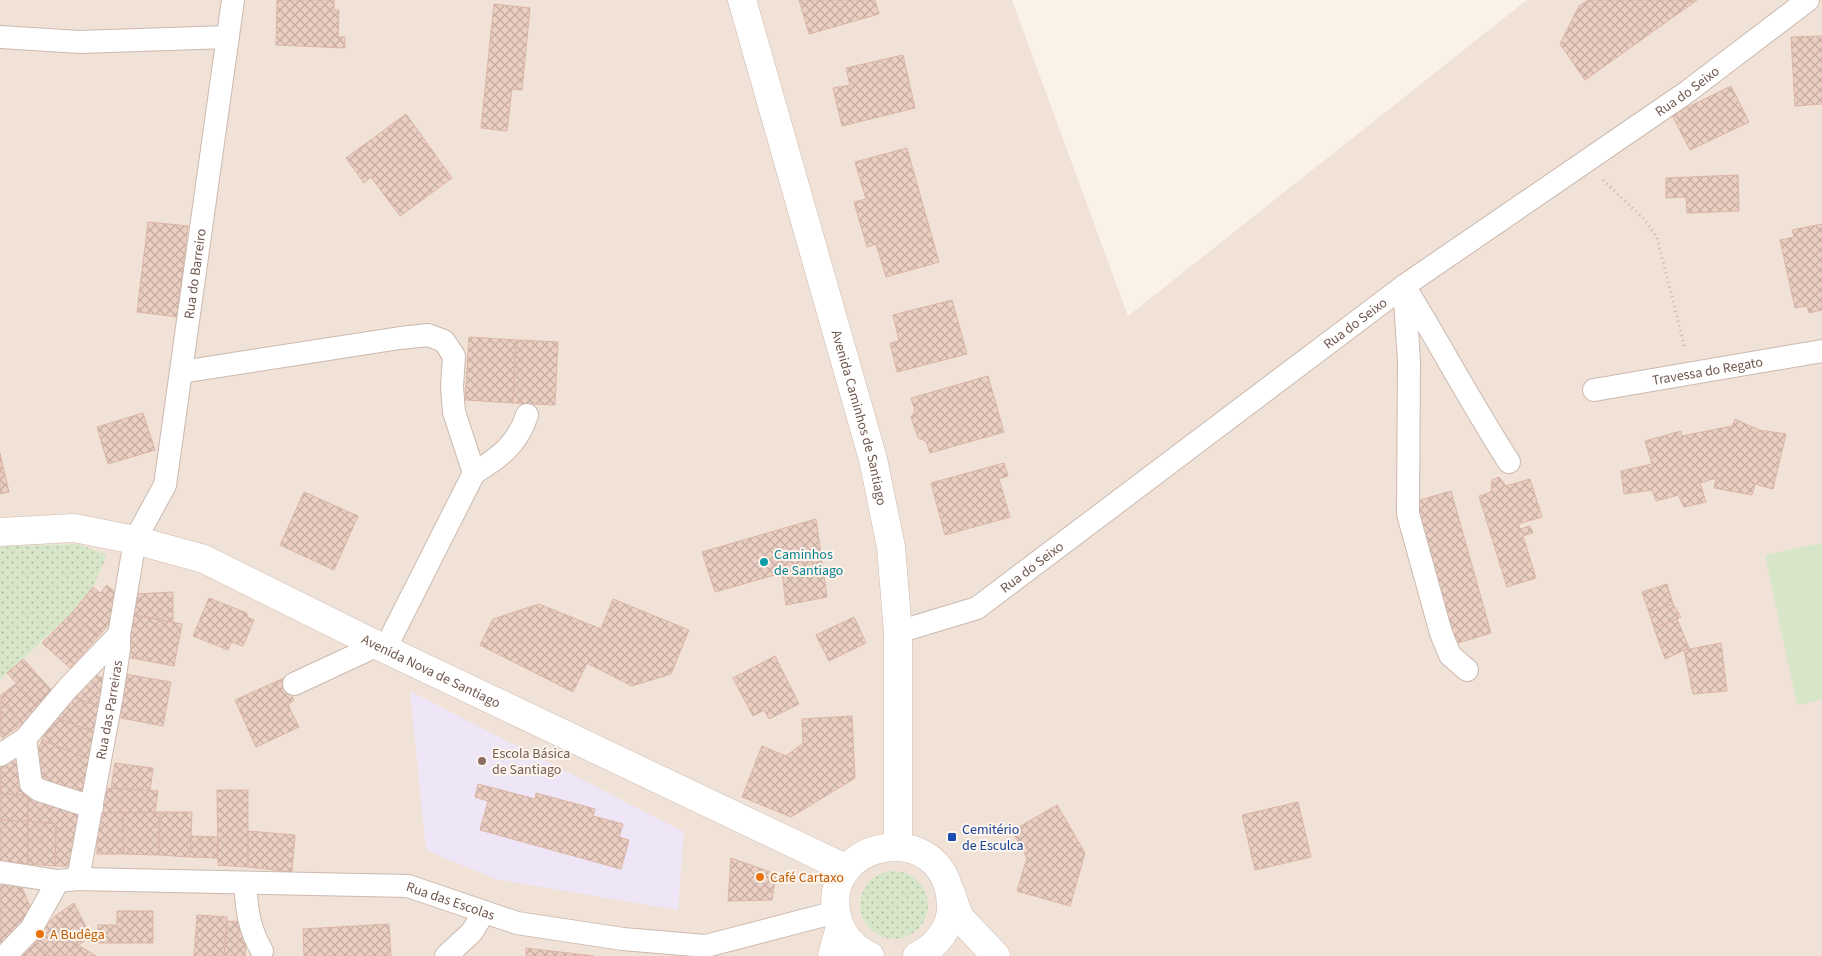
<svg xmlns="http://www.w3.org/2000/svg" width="1822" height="956" font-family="'Source Sans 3',sans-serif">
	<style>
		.residential { fill: #f0e2d7 }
		.education { fill: #eee5f6 }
		.grass { fill: url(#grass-dots) }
		.garden { fill: #d7e6c8 }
		.building { fill: url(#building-cross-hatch); stroke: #dcb5a5 }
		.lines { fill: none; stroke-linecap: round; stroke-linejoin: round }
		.street-casing { stroke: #cbb9af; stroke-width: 24 }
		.secondary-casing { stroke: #cfbab0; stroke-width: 29 }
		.path { stroke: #d1b2a6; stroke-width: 3; stroke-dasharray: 1 4; stroke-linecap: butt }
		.street { stroke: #fff; stroke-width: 22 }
		.secondary { stroke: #fff; stroke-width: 28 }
		.culture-dot { fill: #0f9aa8; stroke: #fdf5ee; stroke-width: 2 }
		.education-dot { fill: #8d6e63; stroke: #fdf5ee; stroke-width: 2 }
		.transit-dot { fill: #1a4fb4; stroke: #fdf5ee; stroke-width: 2 }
		.food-dot { fill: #e8710a; stroke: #fdf5ee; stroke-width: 2 }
		.labels { text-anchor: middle; stroke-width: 4; stroke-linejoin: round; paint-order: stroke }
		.street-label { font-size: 14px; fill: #71584f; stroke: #fdf5ee }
		.culture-label { font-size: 14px; fill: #0d838f; stroke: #fdf5ee; text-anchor: start }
		.education-label { font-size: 14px; fill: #785e54; stroke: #fdf5ee; text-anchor: start }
		.transit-label { font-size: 14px; fill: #164399; stroke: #fdf5ee; text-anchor: start }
		.food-label { font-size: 14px; fill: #c56008; stroke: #fdf5ee; text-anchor: start }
	</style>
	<defs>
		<pattern id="grass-dots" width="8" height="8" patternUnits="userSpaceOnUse" patternTransform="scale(1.25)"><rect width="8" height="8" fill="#d7e6c8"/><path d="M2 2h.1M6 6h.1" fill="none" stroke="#b3bda5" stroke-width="1.8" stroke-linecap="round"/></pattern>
		<pattern id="building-cross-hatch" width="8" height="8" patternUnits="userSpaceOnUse" patternTransform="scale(1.25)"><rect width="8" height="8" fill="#eccfc3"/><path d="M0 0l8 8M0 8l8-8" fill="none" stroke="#c4aba1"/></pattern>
	</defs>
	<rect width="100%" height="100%" fill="#faf1e8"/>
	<path class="residential" d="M0,0H1012L1128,316L1527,0H1822V956H0V680L72,613L79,544L0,546Z"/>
	<path class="education" d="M410,691L684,832L678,910L495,879L426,850Z"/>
	<g class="grass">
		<path d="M79,544L107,555L93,587L72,613L0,680V546Z"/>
		<circle cx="894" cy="905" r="34"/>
	</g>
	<path class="garden" d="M1822,543V700L1797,705L1765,555Z"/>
	<g class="building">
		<path d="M277,0H334V10H339L338,37H345V48L276,45Z"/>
		<path d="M799,0H875L879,14L809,34Z"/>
		<path d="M1588,0H1697L1585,80L1560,44L1579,6Z"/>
		<path d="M494,4L530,8L522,90L512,89L507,131L481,128Z"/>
		<path d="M1822,36V104L1795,106L1791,37Z"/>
		<path d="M903,55L915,108L842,126L833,88L850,85L846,68Z"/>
		<path d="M1731,86L1749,122L1690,150L1672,115Z"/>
		<path d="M406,114L452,178L400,216L371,177L364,183L346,158Z"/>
		<path d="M907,148L939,262L886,277L876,244L867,247L854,202L866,199L855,162Z"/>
		<path d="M1738,175L1739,211L1687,213L1686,197L1666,198V178Z"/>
		<path d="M148,222L188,226L177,317L137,312Z"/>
		<path d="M1822,224V310L1809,313L1807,306L1795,308L1780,240L1794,237L1792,230Z"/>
		<path d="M952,300L967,354L897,372L890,343L899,341L893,315Z"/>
		<path d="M469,337L516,340L513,403L465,400Z"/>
		<path d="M516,340L558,342L555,405L513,403Z"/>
		<path d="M988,376L1004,432L930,453L926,441L918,438L911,417L915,411L911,398Z"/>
		<path d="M143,413L155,450L108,464L97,427Z"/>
		<path d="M1735,419L1759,430L1786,434L1773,489L1755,484L1752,495L1714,488L1716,478L1700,483L1706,502L1684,507L1678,495L1656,501L1652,490L1624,494L1621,471L1652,464L1645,441L1681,431L1682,436L1732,426Z"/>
		<path d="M0,453L9,492L0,494Z"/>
		<path d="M1004,463L1008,476L999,479L1010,517L945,535L931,483Z"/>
		<path d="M1499,477L1506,486L1530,479L1542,517L1518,524L1520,529L1530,526L1533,533L1523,536L1536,578L1507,587L1479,496L1491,492L1492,480Z"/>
		<path d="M1451,491L1491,633L1451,645L1410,503Z"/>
		<path d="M304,492L358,516L334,570L280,545Z"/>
		<path d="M816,519L827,597L786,605L782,573L715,592L702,552Z"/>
		<path d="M1667,584L1673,604L1649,612L1642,592Z"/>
		<path d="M107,585L119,596L118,613L99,636L72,613L93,587L100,593Z"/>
		<path d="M173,592V622L134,615L135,594Z"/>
		<path d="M209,598L247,613V617L254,620L243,646L231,642L228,650L193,636Z"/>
		<path d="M613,599L689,630L671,674L632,686L587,663L573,692L480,645L493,619L539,604L601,629Z"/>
		<path d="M1673,604L1681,617L1654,628L1649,612Z"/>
		<path d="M72,613L99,636L70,668L42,643Z"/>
		<path d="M134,615L182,624L174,666L126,657Z"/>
		<path d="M854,617L866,643L829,661L816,635Z"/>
		<path d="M1677,619L1689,648L1665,659L1654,628Z"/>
		<path d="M1721,643L1727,691L1693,694L1684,650Z"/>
		<path d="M775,656L799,704L769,719L764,710L753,716L733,678Z"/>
		<path d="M23,659L55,694L39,708L7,673Z"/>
		<path d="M86,673L112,680L107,709L69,696Z"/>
		<path d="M119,673L171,682L163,726L111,716Z"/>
		<path d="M284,678L294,700L288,705L299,727L256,747L235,700Z"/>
		<path d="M17,683L39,708L22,724L1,695Z"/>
		<path d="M1,695L22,724L2,738L0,734Z"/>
		<path d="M69,696L107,709L102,735L54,717Z"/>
		<path d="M852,716L855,778L791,817L742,797L762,746L786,756L803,743L802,719Z"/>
		<path d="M54,717L102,735L96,762L42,740Z"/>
		<path d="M42,740L96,762L88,799L33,780L35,756Z"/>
		<path d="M25,755L28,795L1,794L0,764Z"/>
		<path d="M115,763L153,768L150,791L111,788Z"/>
		<path d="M478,784L535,799L536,793L595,809L593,816L623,824L619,837L629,840L621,869L480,830L488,801L475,797Z"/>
		<path d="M0,786L1,794L28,795V821L0,820Z"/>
		<path d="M101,788L158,791L155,812L97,813Z"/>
		<path d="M217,790H248V867L218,865Z"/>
		<path d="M28,795L83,811L72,866H55L56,824L28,821Z"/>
		<path d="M1298,802L1311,857L1255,870L1242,815Z"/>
		<path d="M1057,805L1085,853L1070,906L1017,891L1027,858L1012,831Z"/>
		<path d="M160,812H192L190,857L159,855Z"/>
		<path d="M160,812L159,855L124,854L123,813Z"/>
		<path d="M97,813H123L124,854H97Z"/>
		<path d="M0,820L28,821V864L0,861Z"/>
		<path d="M28,821L56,824L55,866L28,864Z"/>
		<path d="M248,831L295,835L292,872L248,867Z"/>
		<path d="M191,836L218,837L217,858L190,857Z"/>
		<path d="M731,858L776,874L772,900L728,901Z"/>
		<path d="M20,882L34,917L4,946L0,941V886Z"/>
		<path d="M74,903L91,937L78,945L55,916Z"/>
		<path d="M117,911H153V943H98V925H117Z"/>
		<path d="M197,915L227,917L224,956H194Z"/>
		<path d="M55,916L78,945L63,956H49L34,939Z"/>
		<path d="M227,921L247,922L245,956H224Z"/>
		<path d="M389,924L391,956H304L303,929Z"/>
		<path d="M34,939L49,956H16Z"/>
		<path d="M78,945L96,956H63Z"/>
		<path d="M526,948L594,956H526Z"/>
	</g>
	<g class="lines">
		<defs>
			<g id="street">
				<path d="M0,37L80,42L228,37"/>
				<path d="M1404,286L1409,361L1408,514L1441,633L1450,655L1467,670"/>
				<path d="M1406,289C1441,346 1473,406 1509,462"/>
				<path d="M181,372L400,338L428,335L444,341L454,356L452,387L454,412L474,473L385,649"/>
				<path id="s1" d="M1594,390L1822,351"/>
				<path d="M474,473C499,458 518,444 527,415"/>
				<path id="s2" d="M898,632L977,608L1404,286L1687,92L1808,0"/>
				<path d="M294,684L378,645"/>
				<path d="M25,739L31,784L39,790L92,807"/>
				<path d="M0,755L25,739L67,689L119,635"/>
				<path id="s3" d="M0,872L58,881L78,879L408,886L517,923L623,939L706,946L836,912"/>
				<path id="s4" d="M78,879L112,695L119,649V635L135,540L165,485L233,0"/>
				<path d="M245,883C247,909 248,927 262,951"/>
				<path d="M5,956L31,929L58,881"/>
				<path d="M446,956L472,932L484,912"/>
			</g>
			<g id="secondary">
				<path id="s5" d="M742,0L873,459L891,547L898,632V846"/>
				<path id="s6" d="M0,532L74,528L135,540L204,559L385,649L847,869"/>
				<path d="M951,893L959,917L996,956"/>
				<path d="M832,956L840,927"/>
				<path d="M870,956C854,949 843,936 838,920C815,839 947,814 951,905C952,927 936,947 917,956"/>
			</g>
		</defs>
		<use href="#street" class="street-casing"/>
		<use href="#secondary" class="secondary-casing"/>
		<path class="path" d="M1603,180L1643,218L1657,237L1685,349"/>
		<use href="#street" class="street"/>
		<use href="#secondary" class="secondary"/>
	</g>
	<circle class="culture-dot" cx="764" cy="562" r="5"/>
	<circle class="education-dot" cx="482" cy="761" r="5"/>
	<rect class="transit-dot" x="947" y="832" width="10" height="10" rx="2.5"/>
	<g class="food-dot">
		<circle cx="760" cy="877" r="5"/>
		<circle cx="40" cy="934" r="5"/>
	</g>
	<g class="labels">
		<g class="street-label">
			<text dy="5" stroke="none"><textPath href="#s2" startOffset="961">Rua do Seixo</textPath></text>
			<text dy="5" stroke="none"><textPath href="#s4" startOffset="620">Rua do Barreiro</textPath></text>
			<text dy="5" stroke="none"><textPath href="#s2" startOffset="556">Rua do Seixo</textPath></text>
			<text dy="5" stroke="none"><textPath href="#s1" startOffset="115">Travessa do Regato</textPath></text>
			<text dy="5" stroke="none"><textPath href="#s5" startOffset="434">Avenida Caminhos de Santiago</textPath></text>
			<text dy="5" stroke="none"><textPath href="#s2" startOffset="151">Rua do Seixo</textPath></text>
			<text dy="5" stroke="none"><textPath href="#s6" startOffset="461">Avenida Nova de Santiago</textPath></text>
			<text dy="5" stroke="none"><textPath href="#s4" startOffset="172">Rua das Parreiras</textPath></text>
			<text dy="5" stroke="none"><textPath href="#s3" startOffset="454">Rua das Escolas</textPath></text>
		</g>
		<g class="culture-label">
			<text x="774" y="559">Caminhos<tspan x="774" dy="16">de Santiago</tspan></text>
		</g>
		<g class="education-label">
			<text x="492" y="758">Escola Básica<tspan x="492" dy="16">de Santiago</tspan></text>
		</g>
		<g class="transit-label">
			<text x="962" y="834">Cemitério<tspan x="962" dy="16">de Esculca</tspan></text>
		</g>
		<g class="food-label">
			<text x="770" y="882">Café Cartaxo</text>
			<text x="50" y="939">A Budêga</text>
		</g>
	</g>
</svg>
